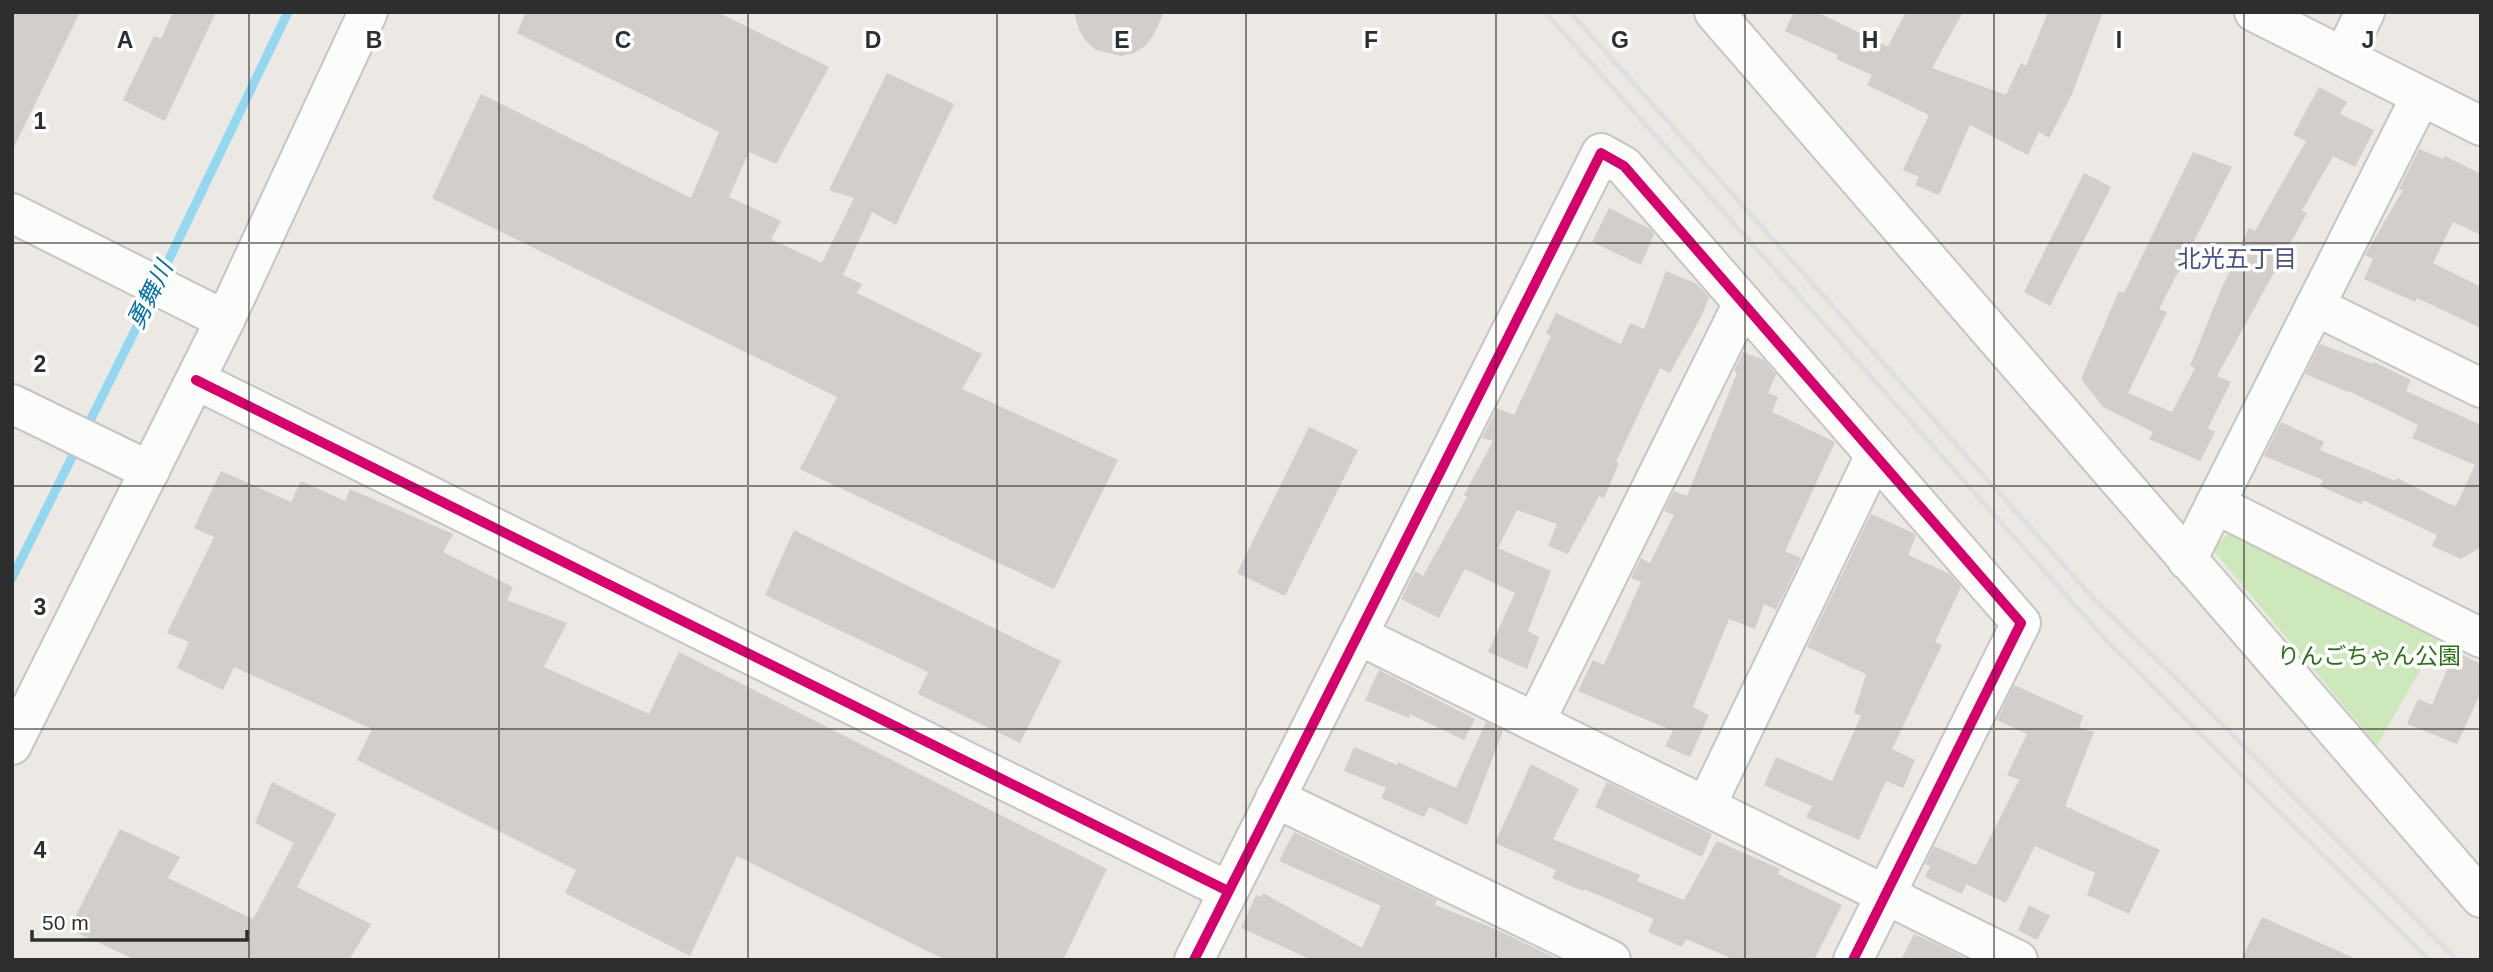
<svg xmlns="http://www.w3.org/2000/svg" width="2493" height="972" font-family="Arial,'Noto Sans JP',sans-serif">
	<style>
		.green { fill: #cde8bb }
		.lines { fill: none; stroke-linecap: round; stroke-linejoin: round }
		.stream { stroke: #94d7f1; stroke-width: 9 }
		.building { fill: #d1cecb }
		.minor-casing { stroke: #c6c4c5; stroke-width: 42 }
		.minor { stroke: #fcfcfb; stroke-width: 38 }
		.rail { stroke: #dfdfe1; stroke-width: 5 }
		.cycleway-casing { stroke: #fff; stroke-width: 15 }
		.cycleway { stroke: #d6006c; stroke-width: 10 }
		.grid { fill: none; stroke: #2e2e2e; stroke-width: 2; stroke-opacity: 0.55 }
		.labels { text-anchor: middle; stroke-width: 7; stroke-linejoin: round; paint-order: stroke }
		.park-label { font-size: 23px; fill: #297217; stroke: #fff }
		.neighbourhood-label { font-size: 24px; fill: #4a5482; stroke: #fff }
		.water-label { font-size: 24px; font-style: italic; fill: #066faa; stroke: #fff }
		.grid-label { font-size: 23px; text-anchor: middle; font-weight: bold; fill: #2e2e2e; stroke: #fff; stroke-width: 7; stroke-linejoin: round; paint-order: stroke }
	</style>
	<rect width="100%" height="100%" fill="#ece8e4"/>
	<path class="green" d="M2228,533L2441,634L2377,745L2213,550Z"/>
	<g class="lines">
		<g class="stream">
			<path d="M160,278L288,12"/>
			<path d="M86,429L153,294"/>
			<path d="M12,578L78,445"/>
		</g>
	</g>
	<g class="building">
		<path d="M12,12H80L12,151Z"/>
		<path d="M173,12H216L165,121L123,100L154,36L161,39Z"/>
		<path d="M526,12H717L829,67L776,164L749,152L729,197L781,221L771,239L822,263L854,198L829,190L887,73L954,104L896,225L872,212L843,275L862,284L857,293L982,354L962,389L1118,460L1054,589L800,469L837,397L432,198L481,94L691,198L719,132L517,33Z"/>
		<path d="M1074,12H1164L1153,36L1145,46L1134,53L1121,56L1096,50L1086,41L1079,30Z"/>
		<path d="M1794,12H1817L1886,46H1888L1906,12H1963L1932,68L2006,95L2021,63L2026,66L2048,12H2103L2072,94L2049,138L2039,132L2028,155L1970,125L1939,195L1915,185L1919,177L1903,170L1929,115L1867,85L1872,75L1836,59L1838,55L1785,31Z"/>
		<path d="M2319,87L2347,102L2340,114L2374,130L2355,167L2333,156L2302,211L2307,213L2217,376L2231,382L2208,428L2215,432L2200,461L2149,439L2153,432L2103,407L2081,379L2119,291L2124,293L2193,152L2232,167L2159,309L2167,312L2128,393L2172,412L2195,368L2190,366L2222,287L2238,255L2236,254L2249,228L2255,231L2306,141L2293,135Z"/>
		<path d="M2419,149L2443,159L2445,156L2481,174V235L2453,222L2433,263L2481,287V328L2417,298L2415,302L2364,279L2373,259L2365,255L2403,190L2399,189Z"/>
		<path d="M2084,173L2111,187L2050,306L2024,292Z"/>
		<path d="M1609,208L1650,229L1654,234L1641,265L1592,242Z"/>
		<path d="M1666,271L1697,284L1709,297L1702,315L1670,373L1660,368L1616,462L1619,463L1604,498L1599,496L1568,554L1548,546L1557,524L1517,510L1498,548L1551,571L1528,631L1539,637L1527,669L1488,652L1515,593L1465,569L1439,618L1401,599L1415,571L1423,576L1467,497L1464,495L1493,441L1482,438L1497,408L1514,415L1551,336L1546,333L1556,313L1621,344L1630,323L1644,329Z"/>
		<path d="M2320,344L2373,364L2374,362L2411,380L2406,391L2481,425V547L2461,559L2432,546L2437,535L2363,500L2361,504L2320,486L2323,480L2264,456L2281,422L2324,442L2320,450L2395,481L2397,478L2451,505L2452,504L2456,506L2475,465L2412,438L2418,425L2349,391L2348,392L2305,374Z"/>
		<path d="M1743,352L1764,360L1776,374L1768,393L1778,397L1772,412L1835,442L1785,551L1801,558L1776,610L1764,604L1755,629L1729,619L1693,707L1709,715L1690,757L1665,746L1673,731L1578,691L1593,660L1604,665L1641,582L1631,578L1641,558L1650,563L1674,515L1664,511L1674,491L1687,496L1737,373L1734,371Z"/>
		<path d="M1309,427L1358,450L1285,596L1237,573Z"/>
		<path d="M221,471L291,502L301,481L345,501L350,489L453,534L443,552L513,587L507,600L567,623L544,667L649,714L679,652L1107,869L1063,960H945L737,856L690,956L565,893L576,870L357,760L372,729L234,667L223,690L177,668L189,642L167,633L214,537L194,528Z"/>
		<path d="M1871,514L1913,533L1916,536L1908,555L1950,574L1961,587L1935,642L1942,645L1892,749L1915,760L1903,788L1886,781L1859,840L1806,817L1812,806L1764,785L1776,757L1832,781L1861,716L1854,713L1866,674L1807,647Z"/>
		<path d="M794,530L1061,661L1020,743L918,694L928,672L765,595Z"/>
		<path d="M2455,651L2481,664V692L2457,744L2407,724L2418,699L2432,705Z"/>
		<path d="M1379,670L1475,719L1464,740L1410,714L1409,718L1365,700Z"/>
		<path d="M2014,685L2083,716L2079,727L2094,732L2065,806L2160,850L2129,914L2087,895L2095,873L2035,846L2006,903L1966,884L1962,894L1925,877L1930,866L1925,864L1934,846L1976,865L2019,780L2007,775L2027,734L1997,720Z"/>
		<path d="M1486,722L1503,731L1467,825L1429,807L1424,817L1381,798L1386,788L1344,771L1354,747L1397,765L1398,762L1456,788Z"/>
		<path d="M1531,764L1579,789L1553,839L1640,875L1637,881L1684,900L1717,841L1780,869L1778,874L1842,905L1814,960H1735L1686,939L1682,947L1648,932L1654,919L1584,889L1583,891L1552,878L1556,870L1495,843Z"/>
		<path d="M272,782L336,814L297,887L371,924L349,960H136L69,929L120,829L180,857L168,878L253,919L294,843L255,823Z"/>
		<path d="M1607,782L1712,834L1702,857L1595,807Z"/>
		<path d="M1294,832L1437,900L1435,905L1493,928L1560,960H1312L1241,928L1256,895L1261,897L1263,893L1362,948L1381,906L1279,861Z"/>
		<path d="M2029,905L2050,916L2037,940L2018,930Z"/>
		<path d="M2262,917L2358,960H2241Z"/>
		<path d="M1914,934L1943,947L1968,960H1901Z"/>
	</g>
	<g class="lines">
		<defs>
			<g id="minor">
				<path d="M1714,12L2481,898"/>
				<path d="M2254,12L2481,126"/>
				<path d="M2343,57L2365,12"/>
				<path d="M12,213L225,320"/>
				<path d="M2315,306L2481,388"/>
				<path d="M196,380L1228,891"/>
				<path d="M12,404L150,471"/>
				<path d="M2215,504L2481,638"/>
				<path d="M2187,560L2421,96"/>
				<path d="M1358,635L2018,960"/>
				<path d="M1535,722L1743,303"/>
				<path d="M12,745L225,320L368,12"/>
				<path d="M1275,798L1611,960"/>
				<path d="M1706,806L1875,455"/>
				<path d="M1194,960L1601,153L1624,166L2021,623L1853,960"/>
			</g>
		</defs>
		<use href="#minor" class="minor-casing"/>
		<use href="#minor" class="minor"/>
		<g class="rail">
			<path d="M1545,12L2107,641L2429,960"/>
			<path d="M1570,12L2094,599L2177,679L2457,960"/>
		</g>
		<defs>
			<g id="cycleway">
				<path d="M196,380L1228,891"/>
				<path d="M1194,960L1601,153L1624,166L2021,623L1853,960"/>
			</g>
		</defs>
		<use href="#cycleway" class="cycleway-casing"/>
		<use href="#cycleway" class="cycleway"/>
	</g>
	<path class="grid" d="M249,12V960M499,12V960M748,12V960M997,12V960M1246,12V960M1496,12V960M1745,12V960M1994,12V960M2244,12V960M12,243H2481M12,486H2481M12,729H2481"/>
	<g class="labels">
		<g class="park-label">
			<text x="2369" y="664">りんごちゃん公園</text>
		</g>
		<g class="neighbourhood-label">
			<text x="2237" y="267">北光五丁目</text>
		</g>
		<g class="water-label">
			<text transform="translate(150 295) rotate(-64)" y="8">勇舞川</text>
		</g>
	</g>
	<g class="grid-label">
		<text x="125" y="48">A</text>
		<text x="374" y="48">B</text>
		<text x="623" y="48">C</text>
		<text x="873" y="48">D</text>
		<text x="1122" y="48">E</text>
		<text x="1371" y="48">F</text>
		<text x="1620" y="48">G</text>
		<text x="1870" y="48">H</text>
		<text x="2119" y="48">I</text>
		<text x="2368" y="48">J</text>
		<text x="40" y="129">1</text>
		<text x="40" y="372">2</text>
		<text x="40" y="615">3</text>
		<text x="40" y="858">4</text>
	</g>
	<rect width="2493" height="972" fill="none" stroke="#2e2e2e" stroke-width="28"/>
	<path d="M32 930v10h215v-10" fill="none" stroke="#2e2e2e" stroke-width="3.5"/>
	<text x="42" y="930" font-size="21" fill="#2e2e2e" stroke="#ffffff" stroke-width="5" paint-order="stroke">50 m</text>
</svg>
